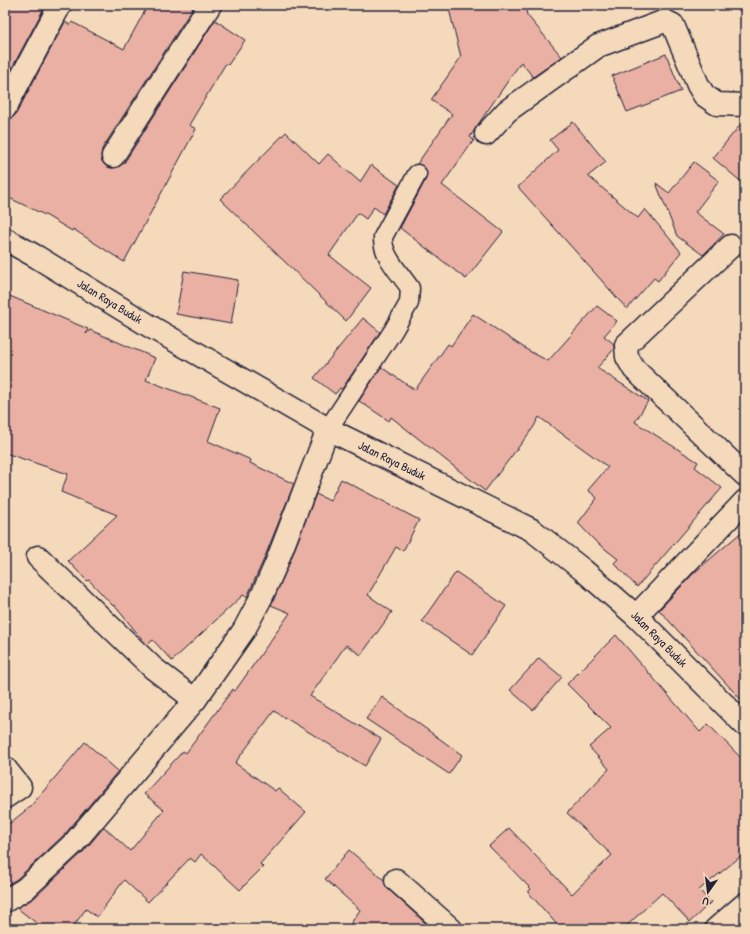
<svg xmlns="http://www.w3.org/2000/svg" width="750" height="934" font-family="'Patrick Hand',sans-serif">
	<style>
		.building { fill: #eab0a4; stroke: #22223b }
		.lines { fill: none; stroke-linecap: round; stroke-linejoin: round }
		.lane-casing { stroke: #22223b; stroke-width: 21 }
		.street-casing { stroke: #22223b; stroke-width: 25 }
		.secondary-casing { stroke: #22223b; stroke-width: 25 }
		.lane { stroke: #f4d9bb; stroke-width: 18 }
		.street { stroke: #f4d9bb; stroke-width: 22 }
		.secondary { stroke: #f4d9bb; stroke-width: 22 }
		.labels { text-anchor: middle; stroke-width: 4; stroke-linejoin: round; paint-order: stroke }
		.street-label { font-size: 12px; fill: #22223b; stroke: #f4d9bb }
	</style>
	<rect width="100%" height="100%" fill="#f4d9bb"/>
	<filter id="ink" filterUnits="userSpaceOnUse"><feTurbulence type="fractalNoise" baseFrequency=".025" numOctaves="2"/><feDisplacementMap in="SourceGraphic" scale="8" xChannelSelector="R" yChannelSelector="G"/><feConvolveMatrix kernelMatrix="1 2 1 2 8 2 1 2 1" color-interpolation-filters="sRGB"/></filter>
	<g filter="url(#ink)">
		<g class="building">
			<path d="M5,5H36L43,10L5,81Z"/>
			<path d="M148,5L194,6L102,149L101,155L102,161L107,167L112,168L118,167L124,163L215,20L245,40L228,65L226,63L189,125L196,129L124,262L73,229L72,231L47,216L5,196V120L11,119L16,114L65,22L70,25L72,22L124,49Z"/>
			<path d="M448,5H525L527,15L562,57L533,77L521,62L477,126L470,137L474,140L442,185L503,232L466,279L400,228L426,179V169L417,164L452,114L431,100L461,57Z"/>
			<path d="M666,54L681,91L627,112L612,76Z"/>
			<path d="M745,119V185L713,158Z"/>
			<path d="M573,122L606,162L588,176L638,218L645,209L681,252L658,281L654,278L627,309L518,187L558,150L550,140Z"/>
			<path d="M286,132L319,164L328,154L360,182L371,165L399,185L383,214L374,207L366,219L358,213L329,255L371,288L346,321L220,199Z"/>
			<path d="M694,162L719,181L695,212L724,234L703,255L677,236L656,183L669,193Z"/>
			<path d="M184,271L238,280L231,324L176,314Z"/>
			<path d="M5,294L88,329L86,334L90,330L155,358L146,380L220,408L208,441L251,460L250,463L294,484L264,559L247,597L243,595L172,661L153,640L147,645L114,605L113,606L89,580L87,581L68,561L117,515L61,492L68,474L5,453Z"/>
			<path d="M597,306L617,321L604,336L614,344V349L597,368L648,401L635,422L698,462L695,467L722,488L637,587L614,563L618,559L595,541L578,523L597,498L588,490L608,467L539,417L533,428L485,491L391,417L389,421L359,401L381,367L415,390L448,344L451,346L473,314L529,351L548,361Z"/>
			<path d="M363,318L380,332L342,389L340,388L335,394L314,378Z"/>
			<path d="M341,479L419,520L403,551L396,547L368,595L392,612L361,655L346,645L310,696L381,739L365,766L274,711L235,763L275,791L278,788L306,812L260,864L263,867L240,890L201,854L195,862L190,858L148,902L124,880L97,917L86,909L71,929H44L17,908L34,898L83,852L104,827L130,851L164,810L144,794L183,751L186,753L233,689L235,691L290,613L271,605L287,569L316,494L330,501Z"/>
			<path d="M745,529V704L659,610L694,573Z"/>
			<path d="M456,572L506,606L472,655L422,621Z"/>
			<path d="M616,635L700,732L708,724L745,762V853L699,890L711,902L690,922L662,893L623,929H561L528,892L531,889L489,846L509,828L572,894L612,855L567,813L609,769L589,747L611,728L567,684Z"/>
			<path d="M539,658L562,677L533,710L510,690Z"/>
			<path d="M382,697L462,755L449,774L366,719Z"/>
			<path d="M85,742L118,771L65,834L17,879L5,886V827L30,807Z"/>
			<path d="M349,850L384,880L388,889L432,929H347L360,910L325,879Z"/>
		</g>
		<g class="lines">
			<defs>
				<path id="lane" d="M328,429L393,331L409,303L410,288C400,273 382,256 383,237L417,174"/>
				<g id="street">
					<path d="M5,108L60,5"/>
					<path d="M486,134L507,111L598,46L665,21L673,25L698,85L704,95L717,104L745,105"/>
					<path d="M113,156L210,5"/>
					<path d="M731,246L626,345L627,357L634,369L745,475"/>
					<path d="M38,557L153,668L195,700"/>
					<path d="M636,616L745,501"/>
					<path d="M5,768L20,787L5,797"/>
					<path d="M396,880L451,929"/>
					<path d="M5,901L25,889L74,843L195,700L244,630L262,596L276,564L328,429"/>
					<path d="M716,929L745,904"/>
				</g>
				<g id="secondary">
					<path id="s1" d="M5,239L37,257L153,328L328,429L532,530L583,570L636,616L745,725"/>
				</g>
			</defs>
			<use href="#lane" class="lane-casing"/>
			<use href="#street" class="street-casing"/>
			<use href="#secondary" class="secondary-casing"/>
			<use href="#lane" class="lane"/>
			<use href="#street" class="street"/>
			<use href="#secondary" class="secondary"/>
		</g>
	</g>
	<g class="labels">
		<g class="street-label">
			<text dy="4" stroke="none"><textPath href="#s1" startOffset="122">Jalan Raya Buduk</textPath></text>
			<text dy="4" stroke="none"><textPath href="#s1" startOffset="446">Jalan Raya Buduk</textPath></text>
			<text dy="4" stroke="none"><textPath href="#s1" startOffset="770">Jalan Raya Buduk</textPath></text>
		</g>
	</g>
	<rect width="750" height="934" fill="none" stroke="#f4d9bb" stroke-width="20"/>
	<rect x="10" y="10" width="730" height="914" fill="none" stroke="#22223b" stroke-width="1.5" filter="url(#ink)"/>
	<g transform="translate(708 892) rotate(194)" stroke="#f4d9bb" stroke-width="3" paint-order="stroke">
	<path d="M0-3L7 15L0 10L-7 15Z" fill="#22223b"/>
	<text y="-6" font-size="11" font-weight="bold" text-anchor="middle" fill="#22223b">U</text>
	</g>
</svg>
